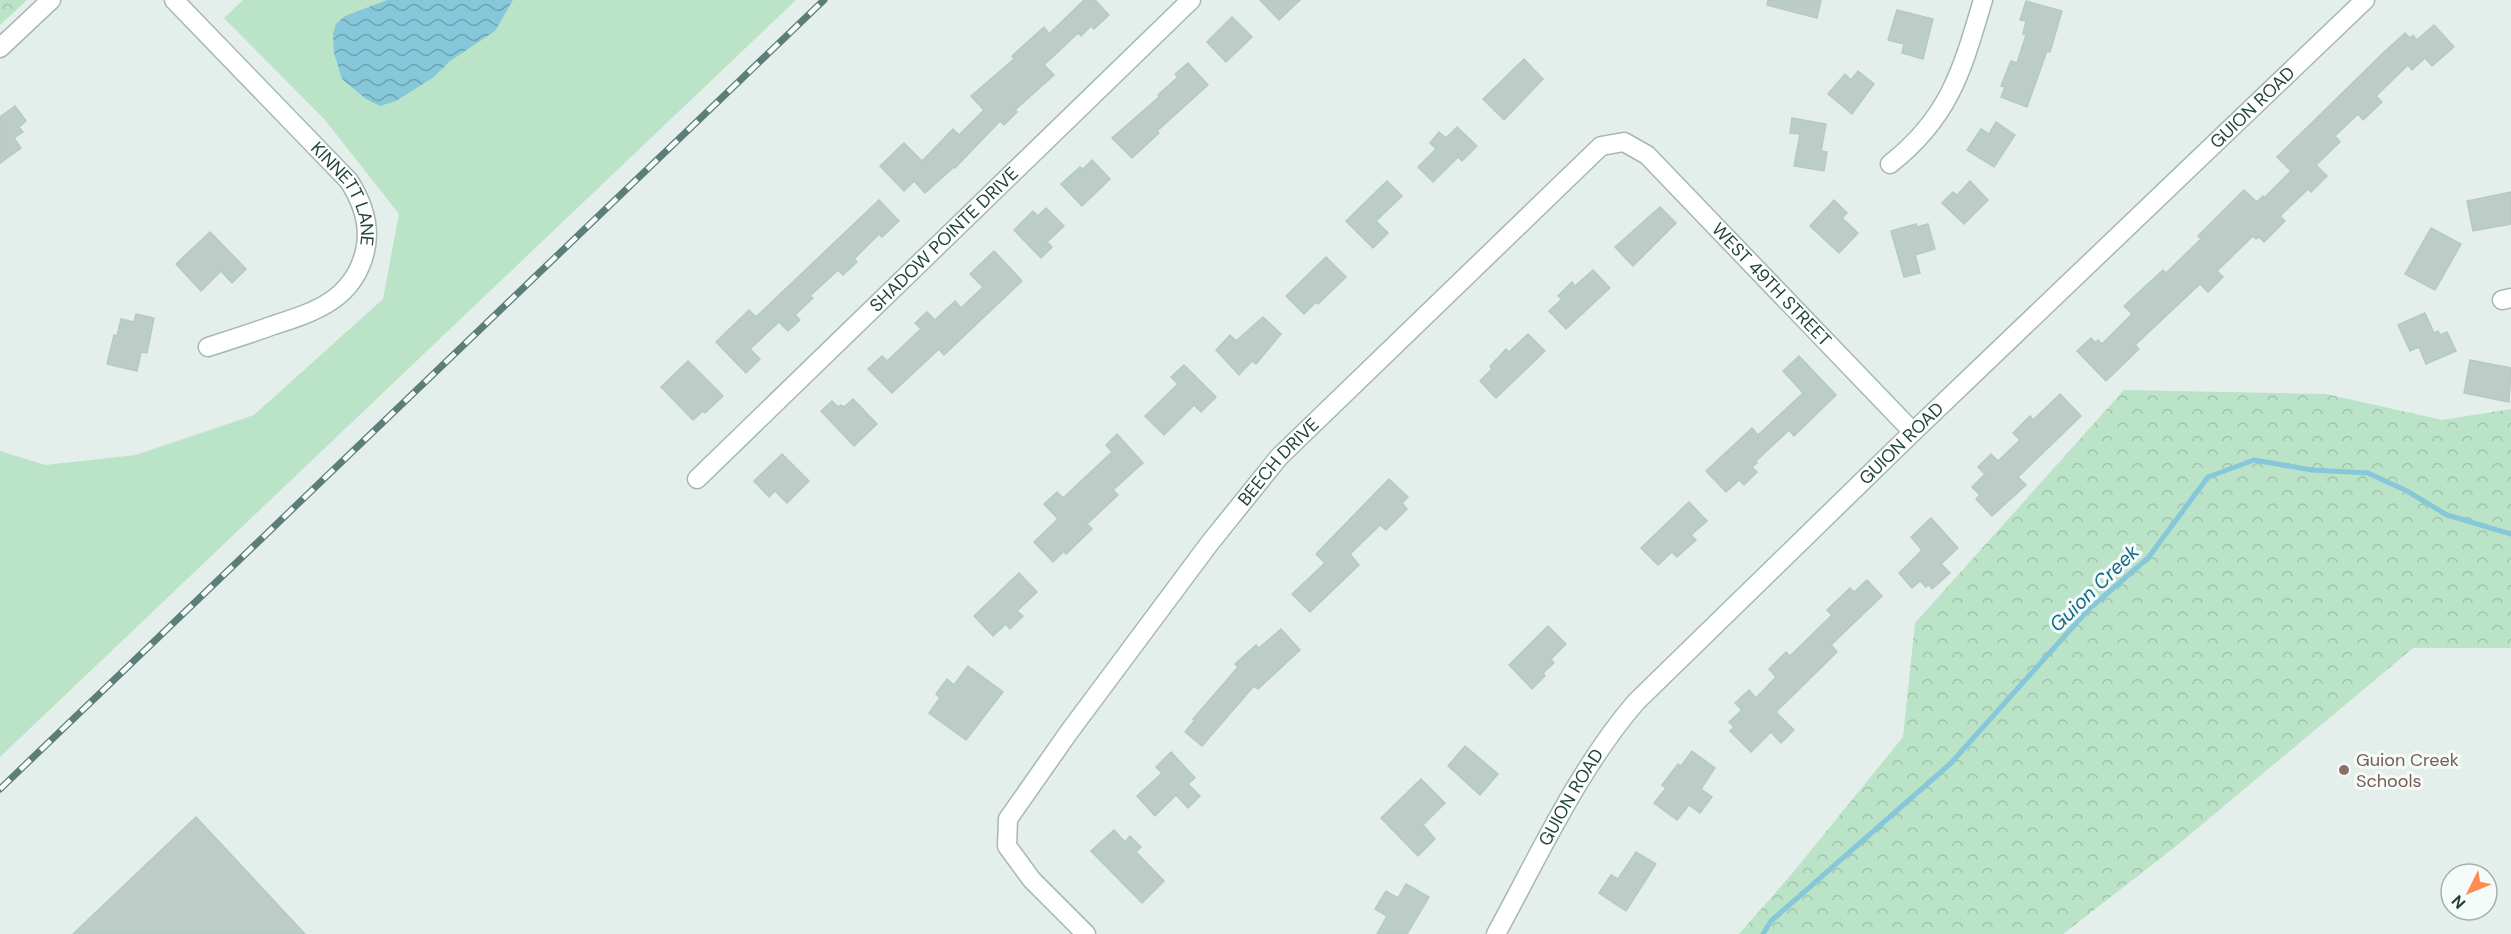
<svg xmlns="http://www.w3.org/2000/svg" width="2511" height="934" font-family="'DM Sans',sans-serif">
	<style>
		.green { fill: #bae3c8 }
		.forest { fill: url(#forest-crowns) }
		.water { fill: url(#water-waves) }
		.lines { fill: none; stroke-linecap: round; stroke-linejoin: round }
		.stream { stroke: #86c7da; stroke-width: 5 }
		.building { fill: #bccdc7; stroke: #b5cac3; stroke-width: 1.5 }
		.minor-casing { stroke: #a5b8b3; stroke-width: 21 }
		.tertiary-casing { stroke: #a5b8b3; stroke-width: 21 }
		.minor { stroke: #fff; stroke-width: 18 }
		.tertiary { stroke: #fff; stroke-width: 18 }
		.rail-casing { stroke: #5b7f78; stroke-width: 7 }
		.rail { stroke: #f5fbf8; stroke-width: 4.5; stroke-dasharray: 14; stroke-linecap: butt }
		.education-dot { fill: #8d6e63; stroke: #f5fbf8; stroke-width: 2 }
		.labels { text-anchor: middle; stroke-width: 6; stroke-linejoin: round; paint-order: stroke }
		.street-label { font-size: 18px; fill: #20443d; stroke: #f5fbf8 }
		.education-label { font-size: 18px; fill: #785e54; stroke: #f5fbf8; text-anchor: start }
		.water-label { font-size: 20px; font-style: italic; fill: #126b88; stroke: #f5fbf8 }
	</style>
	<defs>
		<pattern id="forest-crowns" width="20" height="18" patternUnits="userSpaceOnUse" patternTransform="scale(1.5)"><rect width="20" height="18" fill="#bae3c8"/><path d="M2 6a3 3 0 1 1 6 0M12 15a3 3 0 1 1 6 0" fill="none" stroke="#a0c4ad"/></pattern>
		<pattern id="water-waves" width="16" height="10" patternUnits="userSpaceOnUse" patternTransform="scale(1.5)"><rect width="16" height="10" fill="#86c7da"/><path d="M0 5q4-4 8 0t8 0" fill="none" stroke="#6da3b2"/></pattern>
	</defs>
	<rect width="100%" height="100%" fill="#e4efeb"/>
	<path class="green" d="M243,0H796L0,757V451L45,465L136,455L254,415L383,299L399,214L325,120L224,18Z"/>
	<g class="forest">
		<path d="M0,0H27L0,25Z"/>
		<path d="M2124,390L2326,394L2442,420L2511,409V648H2413L2175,847L2063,934H1739L1791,875L1903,737L1915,623Z"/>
	</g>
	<path class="water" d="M387,0H513L495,31L450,61L434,77L396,101L380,106L366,99L342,79L334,53L333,34L336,24L345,16Z"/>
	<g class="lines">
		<path class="stream" d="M1763,934L1771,921L1951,763L2088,610L2148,558L2208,477L2254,460L2312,470L2368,473L2407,491L2447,515L2511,534"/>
	</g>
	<g class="building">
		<path d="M1084,0H1095L1109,15L1094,29L1091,26L1081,36L1078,33L1044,65L1054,75L1015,110L1017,112L1004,125L1000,121L955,168L954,167L925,193L914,181L904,191L880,166L904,143L922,161L953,129L959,135L984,110L971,96L1014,59L1012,56L1044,27L1049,34Z"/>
		<path d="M1260,0H1300L1279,20Z"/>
		<path d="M1768,0H1821L1817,18L1767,5Z"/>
		<path d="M2026,1L2062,11L2050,52L2047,51L2027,107L2001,97L2005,87L2001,86L2011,61L2017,63L2026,35L2023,34L2026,21L2020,20Z"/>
		<path d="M1897,10L1933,19L1923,59L1902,53L1904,44L1888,40Z"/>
		<path d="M1232,17L1252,37L1226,62L1207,42Z"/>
		<path d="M2434,25L2454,47L2432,66L2425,58L2412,70L2408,65L2376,96L2382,102L2363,120L2358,114L2335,136L2340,142L2316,165L2327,176L2311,192L2308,189L2280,216L2285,221L2264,242L2259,237L2256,239L2253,236L2217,271L2223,277L2208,292L2200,284L2135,345L2139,349L2106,381L2077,351L2091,338L2096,343L2098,340L2102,344L2132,314L2124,306L2163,270L2166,273L2201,239L2198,236L2244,190L2257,202L2263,196L2264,198L2291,171L2277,157L2382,54L2405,33L2410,38L2413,35L2417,40Z"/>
		<path d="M1524,59L1543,79L1504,120L1483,99Z"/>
		<path d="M1188,63L1208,85L1157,131L1159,133L1132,158L1112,138L1159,97L1158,95L1178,77L1175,74Z"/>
		<path d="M1858,71L1874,84L1852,114L1828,94L1845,74L1851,80Z"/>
		<path d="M15,106L26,121L19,127L23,132L14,138L21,148L0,163V117Z"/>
		<path d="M1792,118L1826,124L1821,151L1827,152L1824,171L1794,166L1800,134L1790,133Z"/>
		<path d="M1996,122L2015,135L1994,167L1967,150L1981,129L1989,134Z"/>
		<path d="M1457,127L1477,146L1462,161L1458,157L1433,182L1418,167L1436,149L1430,143L1439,132L1446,138Z"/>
		<path d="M1092,160L1110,179L1082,206L1061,184L1080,167L1083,169Z"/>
		<path d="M1387,181L1402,196L1376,221L1388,233L1373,248L1346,221Z"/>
		<path d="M1970,181L1988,200L1964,224L1942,203L1953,192L1957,195Z"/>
		<path d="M2511,192V224L2473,231L2467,201Z"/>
		<path d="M879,200L899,221L882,237L879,234L854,259L857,262L843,275L838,270L810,296L813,298L795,315L800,320L788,331L779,322L750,349L760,359L746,373L716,342L749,310L756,317Z"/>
		<path d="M1834,200L1847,213L1842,218L1858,233L1839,253L1810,226Z"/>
		<path d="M1660,207L1676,223L1633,266L1615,247Z"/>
		<path d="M1046,208L1064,226L1047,242L1052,247L1041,258L1014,230L1033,211L1038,216Z"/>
		<path d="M1916,224L1917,227L1928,224L1935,249L1915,255L1920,273L1904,277L1891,231Z"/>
		<path d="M2431,228L2461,244L2435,290L2405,274Z"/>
		<path d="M210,232L246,269L232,283L221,271L201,291L176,264Z"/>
		<path d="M994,251L1022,281L944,355L939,349L892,393L868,369L882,356L887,361L921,329L915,323L927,312L935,320L955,301L961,308L983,287L970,274Z"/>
		<path d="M1326,257L1346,277L1318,304L1316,302L1304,314L1286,296Z"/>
		<path d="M1593,270L1610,288L1566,329L1549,311L1562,299L1558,296L1572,282L1575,286Z"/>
		<path d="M2425,313L2434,333L2438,331L2440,335L2447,332L2456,351L2426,364L2419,347L2410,351L2398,325Z"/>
		<path d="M136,314L154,318L147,353L141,352L137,371L107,364L114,335L117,336L121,319L134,322Z"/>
		<path d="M1263,317L1281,334L1256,364L1252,361L1239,375L1216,350L1230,335L1236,341Z"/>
		<path d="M1528,334L1545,351L1496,398L1480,381L1492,369L1490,366L1506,349L1509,352Z"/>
		<path d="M1799,356L1836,395L1794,436L1789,430L1755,462L1757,463L1752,467L1757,472L1744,485L1739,480L1726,492L1706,471L1752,428L1758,435L1803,393L1783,371Z"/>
		<path d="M2470,360L2511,368L2509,402L2464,393Z"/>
		<path d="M688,361L723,396L705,413L703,411L693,420L661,387Z"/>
		<path d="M1184,365L1216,397L1201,412L1194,405L1164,435L1145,416L1178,384L1171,377Z"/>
		<path d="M2060,394L2081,416L2018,477L2026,485L1992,516L1976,499L1980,495L1972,487L1985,474L1978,467L1991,454L1998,461L2020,440L2013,433L2030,416L2033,420Z"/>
		<path d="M853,399L877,424L854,446L821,411L832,401L838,407L841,405L844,407Z"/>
		<path d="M1117,434L1143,463L1113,490L1118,495L1087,524L1092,529L1066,554L1064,551L1053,562L1034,542L1058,519L1044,504L1057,492L1063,498L1112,452L1106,445Z"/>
		<path d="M782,454L809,481L787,503L775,491L769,497L754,481Z"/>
		<path d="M1389,479L1408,497L1402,503L1407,509L1386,530L1380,525L1350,554L1359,565L1310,612L1292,594L1325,563L1316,554Z"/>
		<path d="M1689,502L1707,521L1691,535L1696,540L1677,557L1672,552L1658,565L1641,548Z"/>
		<path d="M1931,518L1958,548L1941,564L1950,573L1932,589L1928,584L1926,587L1920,581L1912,588L1899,573L1922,550L1911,537Z"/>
		<path d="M1019,573L1037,592L1017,611L1023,616L1010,629L1006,624L993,636L974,616Z"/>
		<path d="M1867,580L1882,596L1831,645L1837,652L1776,712L1794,730L1781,743L1771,732L1751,752L1730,731L1734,727L1729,722L1742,710L1735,703L1749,690L1756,698L1776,677L1769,669L1786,652L1790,656L1832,615L1827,610L1850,588L1854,592Z"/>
		<path d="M1548,626L1566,644L1551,659L1554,663L1543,673L1545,676L1532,689L1509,665Z"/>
		<path d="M1281,629L1300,650L1258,689L1254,686L1202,746L1185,732L1195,720L1193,719L1238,667L1235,664L1256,645L1259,648Z"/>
		<path d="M968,666L1003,692L966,740L929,713L940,698L936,694L947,679L954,685Z"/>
		<path d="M1465,746L1498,774L1480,795L1448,766Z"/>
		<path d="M1692,751L1715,768L1701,789L1712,797L1700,813L1689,805L1677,820L1654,803L1666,788L1662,785L1678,764L1681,766Z"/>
		<path d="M1171,752L1195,778L1188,784L1200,796L1188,808L1176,795L1155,816L1137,796L1162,773L1156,767Z"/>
		<path d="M1421,779L1445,803L1423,825L1435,839L1418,856L1381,818Z"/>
		<path d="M196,817L305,934H73Z"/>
		<path d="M1114,830L1125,842L1130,836L1141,847L1136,852L1164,881L1142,903L1091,851Z"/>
		<path d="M1636,852L1656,864L1626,911L1599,893L1611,875L1618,879Z"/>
		<path d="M1406,884L1429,897L1407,934H1377L1387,916L1375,909L1386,891L1398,898Z"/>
	</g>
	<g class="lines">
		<defs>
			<g id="minor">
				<path id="s1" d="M174,0L349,181C363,203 371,226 365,251C354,299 315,312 274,325C252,333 230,340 208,347"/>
				<path d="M0,48L51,0"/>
				<path d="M1890,164C1950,117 1962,70 1983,0"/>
				<path d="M2502,300L2511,298"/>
				<path id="s2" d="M697,479L1191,0"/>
				<path id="s3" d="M1086,934L1032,880L1007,846L1008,819L1069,732L1209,544L1279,457L1601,146L1624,142L1647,155L1913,432"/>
			</g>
			<g id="tertiary">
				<path id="s4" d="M1496,934C1538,857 1579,768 1636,702L1913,432L2365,0"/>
			</g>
		</defs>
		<use href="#minor" class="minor-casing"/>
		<use href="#tertiary" class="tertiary-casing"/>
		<use href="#minor" class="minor"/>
		<use href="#tertiary" class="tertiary"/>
		<defs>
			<path id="rail" d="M0,789L824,0"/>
		</defs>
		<use href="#rail" class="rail-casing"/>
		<use href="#rail" class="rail"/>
	</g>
	<circle class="education-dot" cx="2344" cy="770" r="6"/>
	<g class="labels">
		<g class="street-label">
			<text dy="6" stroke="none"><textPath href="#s4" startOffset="1128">GUION ROAD</textPath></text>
			<text dy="6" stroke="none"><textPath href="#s1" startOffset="261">KINNETT LANE</textPath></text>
			<text dy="6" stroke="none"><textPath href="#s2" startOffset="344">SHADOW POINTE DRIVE</textPath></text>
			<text dy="6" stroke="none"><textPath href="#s3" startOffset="1275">WEST 49TH STREET</textPath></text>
			<text dy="6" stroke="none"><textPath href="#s4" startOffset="642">GUION ROAD</textPath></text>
			<text dy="6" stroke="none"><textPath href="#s3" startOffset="594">BEECH DRIVE</textPath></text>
			<text dy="6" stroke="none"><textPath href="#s4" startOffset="156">GUION ROAD</textPath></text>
		</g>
		<g class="education-label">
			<text x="2356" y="766">Guion Creek<tspan x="2356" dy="21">Schools</tspan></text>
		</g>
		<g class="water-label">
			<text transform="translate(2094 588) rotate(-44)" y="7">Guion Creek</text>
		</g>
	</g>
	<g transform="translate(2469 892) rotate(227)"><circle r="28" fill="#f5fbf8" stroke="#a0b2ad" stroke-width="1.5"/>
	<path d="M0-4.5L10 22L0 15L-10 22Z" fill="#ff8a52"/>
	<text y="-9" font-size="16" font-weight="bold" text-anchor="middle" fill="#20443d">N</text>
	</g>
</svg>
